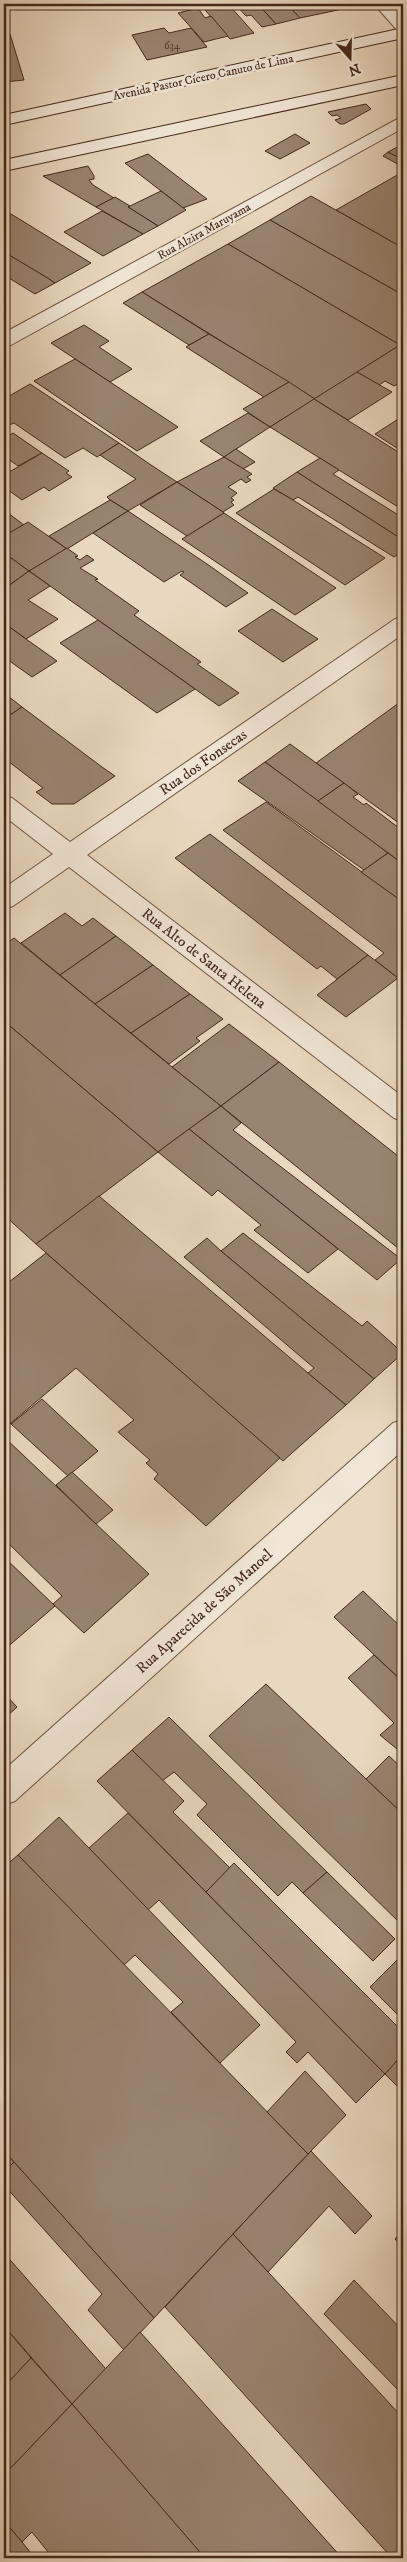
<svg xmlns="http://www.w3.org/2000/svg" width="407" height="2562" font-family="'IM FELL DW Pica',serif">
	<style>
		.building { fill: #998471; stroke: #43281b }
		.lines { fill: none; stroke-linecap: round; stroke-linejoin: round }
		.street-casing { stroke: #6c5444; stroke-width: 2 }
		.secondary-casing { stroke: #43281b; stroke-width: 2 }
		.street { fill: #f1e6d6; fill-rule: evenodd }
		.secondary { fill: #f1e6d6; fill-rule: evenodd }
		.labels { text-anchor: middle; stroke-width: 5; stroke-linejoin: round; paint-order: stroke }
		.far-number-label { font-size: 11px; fill: #583f30 }
		.far-street-label { font-size: 12px; fill: #43281b; stroke: #f1e6d6 }
		.street-label { font-size: 15px; fill: #43281b; stroke: #f1e6d6 }
	</style>
	<rect width="100%" height="100%" fill="#e9d8c0"/>
	<filter id="stains"><feTurbulence type="fractalNoise" baseFrequency=".004" numOctaves="4"/><feColorMatrix values="0 0 0 0 .2 0 0 0 0 .09 0 0 0 0 .02 0 0 0 .5 -.17"/></filter>
	<radialGradient id="worn" r=".72"><stop offset=".6" stop-color="#630" stop-opacity="0"/><stop offset="1" stop-color="#630" stop-opacity=".3"/></radialGradient>
	<g class="building">
		<path d="M200,4H228L254,33L230,39Z"/>
		<path d="M235,4H258L276,24L262,27L251,15L246,16Z"/>
		<path d="M258,4H287L300,18L276,24Z"/>
		<path d="M287,4H355L357,6L300,18Z"/>
		<path d="M198,8L205,18L211,16L228,36L204,42L178,13Z"/>
		<path d="M164,28L169,33L191,28L207,47L147,60L132,35Z"/>
		<path d="M10,34L24,80L4,82V35Z"/>
		<path d="M366,104L371,109L344,124H340L335,120L341,118L337,115L332,116L328,112Z"/>
		<path d="M295,134L310,143L280,159L265,151Z"/>
		<path d="M399,146L403,148V160L388,152Z"/>
		<path d="M388,152L403,160V167L383,156Z"/>
		<path d="M148,154L207,199L183,208L125,163Z"/>
		<path d="M88,166L94,176V179L89,180L93,185L114,198L96,207L43,176Z"/>
		<path d="M399,174L403,177V248L336,210Z"/>
		<path d="M161,191L186,210L158,226L128,207Z"/>
		<path d="M311,196L403,248V295L270,220Z"/>
		<path d="M115,197L130,206L128,207L158,226L143,234L96,207Z"/>
		<path d="M4,210L11,214L91,263L55,283L4,252Z"/>
		<path d="M102,211L143,234L103,256L64,232Z"/>
		<path d="M270,220L403,295V343L400,345L228,244Z"/>
		<path d="M228,244L400,345L315,399L142,292Z"/>
		<path d="M4,252L46,277L55,283L35,294L4,275Z"/>
		<path d="M142,292L209,334L189,345L123,303Z"/>
		<path d="M84,325L109,341L99,347L132,369L110,382L51,343Z"/>
		<path d="M209,334L289,382L264,397L186,347Z"/>
		<path d="M400,345L403,347V381L394,386L385,381L379,385L357,372Z"/>
		<path d="M75,359L101,376L178,427L137,451L34,381Z"/>
		<path d="M357,372L392,392L348,420L314,399Z"/>
		<path d="M289,382L315,399L270,427L243,409Z"/>
		<path d="M30,384L119,443L97,457L83,448L65,458L14,423L4,427V399Z"/>
		<path d="M314,399L403,455V510L270,427Z"/>
		<path d="M248,413L270,427L224,457L200,441Z"/>
		<path d="M403,416V452L375,434Z"/>
		<path d="M13,433L42,453L18,466L4,456V438Z"/>
		<path d="M119,443L151,465L177,482L128,511L110,500L107,497L136,479L100,455Z"/>
		<path d="M236,449L255,462L243,469L224,457Z"/>
		<path d="M42,453L69,471L66,473L72,477L49,491L44,487L22,500L4,487V475Z"/>
		<path d="M224,457L252,474L247,477L251,480L246,483L241,479L228,487L237,493L231,498L234,500L231,502L234,505L223,512L177,482Z"/>
		<path d="M320,458L339,470L333,474L403,518V540L297,472Z"/>
		<path d="M297,472L403,540V556L400,553L394,557L298,497L293,500L273,488Z"/>
		<path d="M177,482L223,512L224,513L187,536L140,505Z"/>
		<path d="M274,489L293,500L385,558L345,585L236,513Z"/>
		<path d="M110,500L128,511L67,549L49,536Z"/>
		<path d="M4,510L24,525L4,536Z"/>
		<path d="M128,511L207,564L248,593L226,607L180,575L184,572L182,571L164,582L93,533Z"/>
		<path d="M224,513L336,588L295,615L182,539Z"/>
		<path d="M28,522L67,549L29,571L4,553V536Z"/>
		<path d="M67,548L78,556L75,557L80,560L87,555L94,560L80,568L98,579L95,580L139,611L134,615L201,662L197,664L239,693L219,706L29,571Z"/>
		<path d="M4,553L29,571L4,589Z"/>
		<path d="M29,571L50,586L28,600L58,619L26,639L4,623V589Z"/>
		<path d="M272,609L318,639L283,662L238,631Z"/>
		<path d="M98,620L195,689L157,713L60,643Z"/>
		<path d="M4,623L26,639L57,661L32,677L4,657Z"/>
		<path d="M4,693L22,707L4,719Z"/>
		<path d="M403,700V826L316,763Z"/>
		<path d="M22,707L102,767L115,776L74,804H52L36,792L43,788L4,758V719Z"/>
		<path d="M290,744L319,765L344,783L318,801L265,762Z"/>
		<path d="M265,762L354,827L388,853L364,870L238,781Z"/>
		<path d="M344,783L358,794L353,797L364,805L366,803L403,831V864L318,801Z"/>
		<path d="M266,802L403,902V973L398,978L375,960L384,953L223,830Z"/>
		<path d="M210,834L368,955L337,979L321,966L317,969L175,858Z"/>
		<path d="M388,853L403,864V902L361,872Z"/>
		<path d="M65,913L82,926L93,918L116,936L60,975L21,943Z"/>
		<path d="M116,936L153,965L95,1004L60,975Z"/>
		<path d="M14,938L172,1067L221,1106L158,1152L4,1021V945Z"/>
		<path d="M368,955L398,978L346,1017L317,995Z"/>
		<path d="M153,965L190,994L131,1033L95,1004Z"/>
		<path d="M190,994L223,1019L196,1038L200,1041L169,1064L131,1033Z"/>
		<path d="M4,1021L158,1152L36,1244L4,1215Z"/>
		<path d="M229,1024L279,1062L221,1106L172,1067Z"/>
		<path d="M279,1062L403,1160V1252L221,1106Z"/>
		<path d="M221,1106L241,1123L233,1130L401,1259L377,1280L189,1129Z"/>
		<path d="M189,1129L338,1249L308,1273L254,1230L261,1225L218,1190L212,1196L158,1152Z"/>
		<path d="M99,1196L308,1373L346,1405L283,1461L36,1244Z"/>
		<path d="M243,1233L362,1326L367,1321L403,1353L374,1379L221,1251Z"/>
		<path d="M207,1238L221,1251L374,1379L346,1405L308,1373L314,1368L184,1257Z"/>
		<path d="M46,1253L280,1458L206,1526L154,1479L158,1474L146,1463L150,1460L118,1432L134,1420L76,1368L4,1429V1286Z"/>
		<path d="M42,1399L98,1451L68,1476L11,1424Z"/>
		<path d="M4,1437L149,1574L84,1633L53,1604L62,1596L4,1539Z"/>
		<path d="M72,1472L113,1510L96,1524L56,1485Z"/>
		<path d="M4,1557L55,1606L4,1650Z"/>
		<path d="M363,1591L403,1629V1682L334,1617Z"/>
		<path d="M374,1655L403,1682V1754L380,1735L394,1723L348,1678Z"/>
		<path d="M266,1684L403,1814V1926L209,1736Z"/>
		<path d="M4,1693L17,1707L4,1719Z"/>
		<path d="M169,1717L327,1872L303,1893L292,1882L278,1896L197,1815L207,1804L174,1772L162,1781L132,1750Z"/>
		<path d="M132,1750L184,1801L173,1812L230,1868L206,1892L97,1781Z"/>
		<path d="M389,1756L403,1769V1814L366,1779Z"/>
		<path d="M128,1813L385,2074L356,2103L308,2052L297,2063L286,2052L296,2042L159,1900L148,1910L89,1848Z"/>
		<path d="M59,1817L260,2025L220,2063L171,2012L183,2002L135,1955L124,1965L18,1855Z"/>
		<path d="M18,1855L308,2154L154,2318L4,2151V1867Z"/>
		<path d="M234,1863L403,2032V2054L385,2074L206,1892Z"/>
		<path d="M327,1872L395,1939L373,1961L303,1893Z"/>
		<path d="M403,1954V2020L370,1987Z"/>
		<path d="M403,2054V2092L385,2074Z"/>
		<path d="M305,2071L346,2115L308,2154L267,2112Z"/>
		<path d="M4,2151L14,2162L4,2172Z"/>
		<path d="M311,2151L372,2216L355,2234L329,2206L268,2272L233,2234Z"/>
		<path d="M14,2162L154,2318L124,2350L88,2310L102,2294L4,2185V2172Z"/>
		<path d="M403,2230V2248L395,2239Z"/>
		<path d="M233,2234L403,2418V2558H392L165,2307Z"/>
		<path d="M4,2253L106,2369L72,2404L4,2326Z"/>
		<path d="M354,2280L403,2331V2395L324,2314Z"/>
		<path d="M4,2326L31,2358L4,2387Z"/>
		<path d="M140,2332L342,2558H205L72,2404Z"/>
		<path d="M31,2358L72,2404L4,2475V2387Z"/>
		<path d="M72,2404L205,2558H53L32,2532L22,2542L4,2521V2475Z"/>
		<path d="M4,2521L22,2542L35,2558H4Z"/>
	</g>
	<g class="lines">
		<defs>
			<g id="street">
				<path d="M374,4H391L403,16V31L397,30Z"/>
				<path d="M403,116V128L11,345L4,347V333Z"/>
				<path d="M403,617V634L87,855L403,1097V1121L394,1118L69,867L13,906L4,909V888L53,854L4,816V796L12,798L70,842L395,619Z"/>
				<path d="M403,1420V1450L15,1801L4,1805V1770L393,1423Z"/>
			</g>
			<g id="secondary">
				<path d="M403,28V38L4,125V115Z"/>
				<path d="M403,75V85L4,171V160Z"/>
			</g>
		</defs>
		<use href="#street" class="street-casing"/>
		<use href="#secondary" class="secondary-casing"/>
		<use href="#street" class="street"/>
		<use href="#secondary" class="secondary"/>
	</g>
	<g class="labels">
		<g class="far-number-label">
			<text x="172" y="49">634</text>
		</g>
		<g class="far-street-label">
			<text transform="translate(203 77) rotate(-12)" y="4">Avenida Pastor Cícero Canuto de Lima</text>
			<text transform="translate(204 231) rotate(-29)" y="4">Rua Alzira Maruyama</text>
		</g>
		<g class="street-label">
			<text transform="translate(203 762) rotate(-35)" y="5">Rua dos Fonsecas</text>
			<text transform="translate(204 958) rotate(38)" y="5">Rua Alto de Santa Helena</text>
			<text transform="translate(204 1611) rotate(-42)" y="5">Rua Aparecida de São Manoel</text>
		</g>
	</g>
	<rect width="407" height="2562" fill="none" stroke="#e9d8c0" stroke-width="20"/>
	<rect x="5" y="5" width="397" height="2552" fill="none" stroke="#43281b" stroke-width="2.5"/>
	<rect x="10" y="10" width="387" height="2542" fill="none" stroke="#43281b"/>
	<g transform="translate(350 58) rotate(160)" stroke="#f1e6d6" stroke-width="4" paint-order="stroke">
	<path d="M0-4L9 19L0 12L-9 19Z" fill="#43281b"/>
	<text y="-8" font-size="14" font-weight="bold" text-anchor="middle" fill="#43281b">N</text>
	</g>
	<rect width="100%" height="100%" filter="url(#stains)"/>
	<rect width="100%" height="100%" fill="url(#worn)"/>
</svg>
